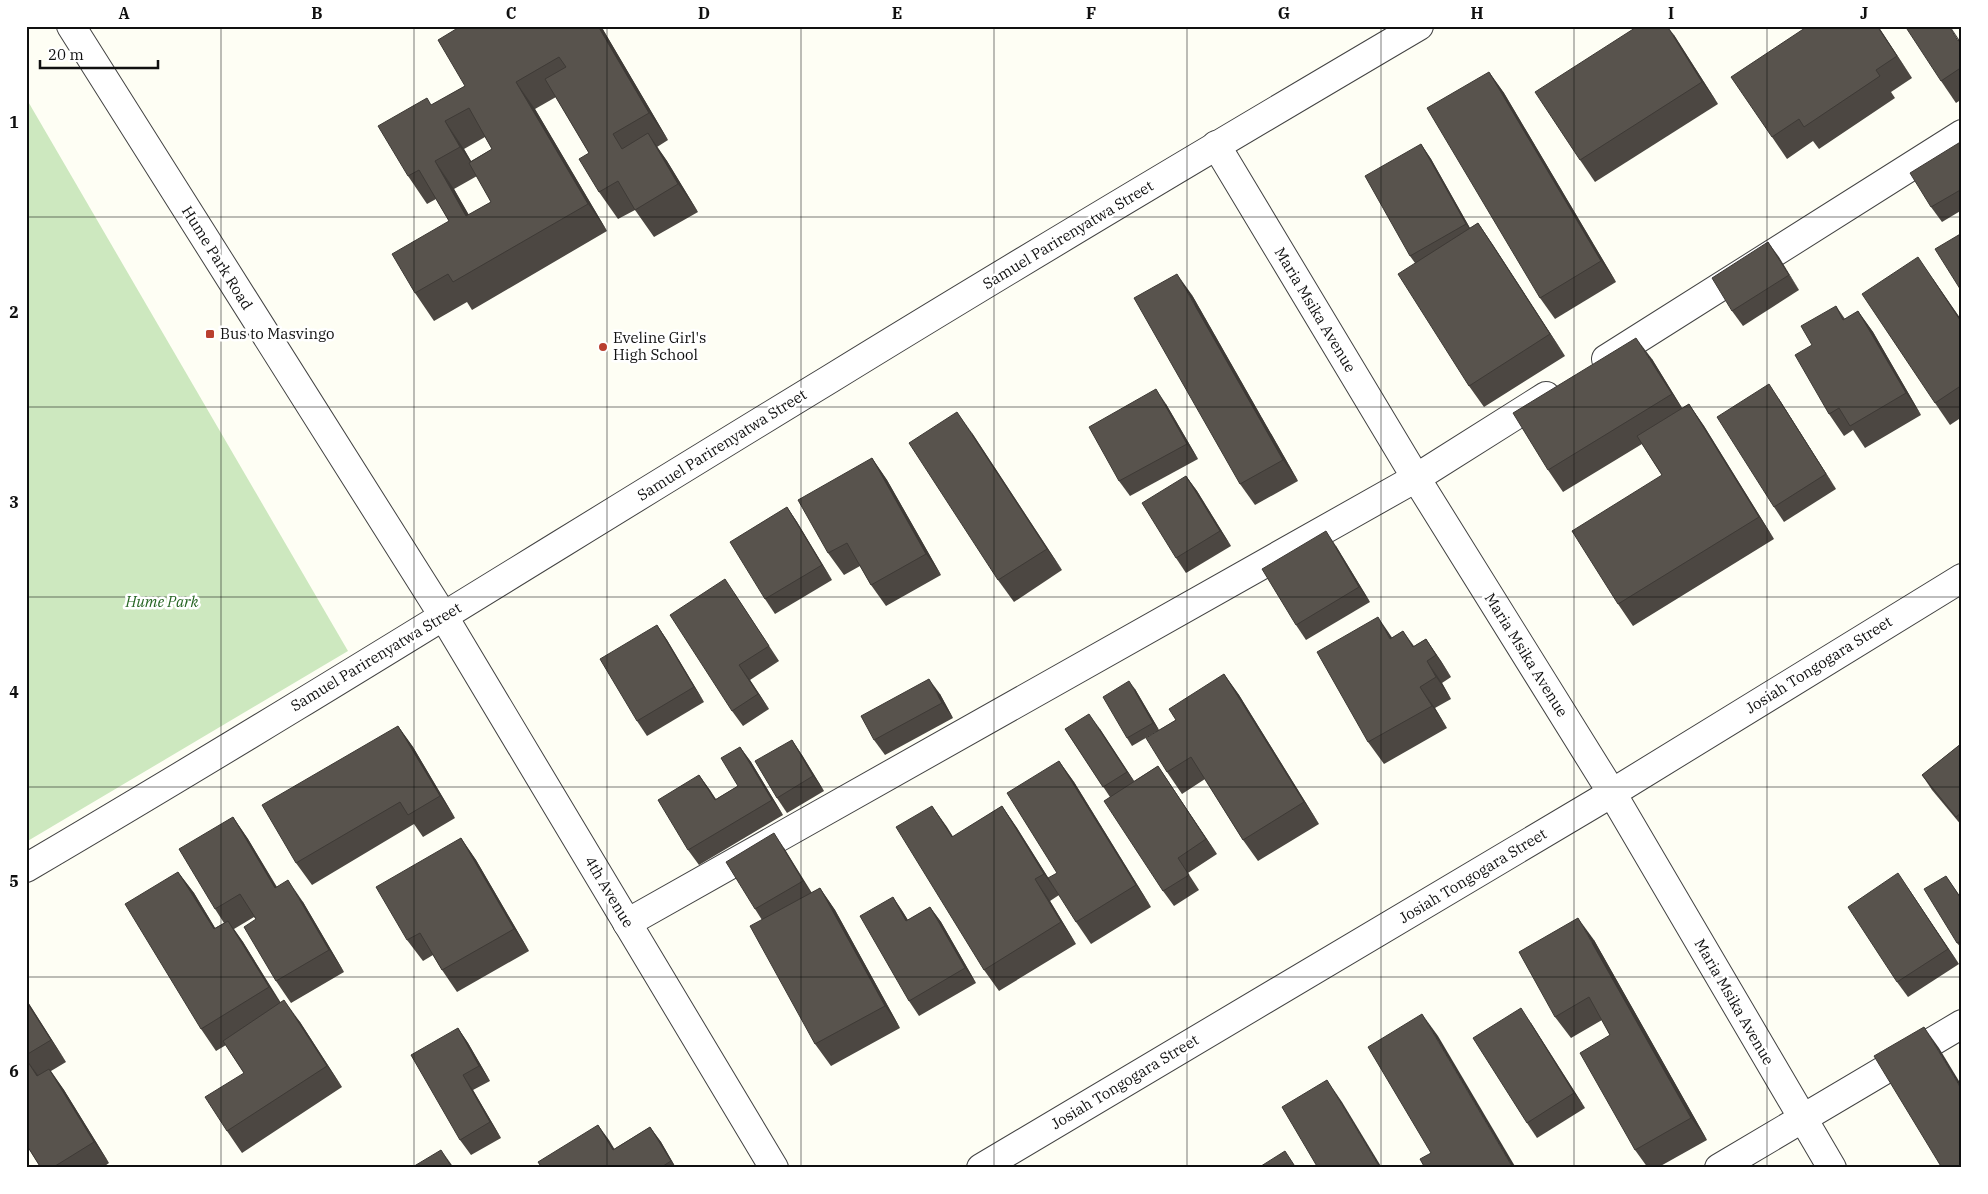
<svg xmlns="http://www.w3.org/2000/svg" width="1988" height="1194" font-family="'IBM Plex Serif',serif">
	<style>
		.green { fill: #cde8bf }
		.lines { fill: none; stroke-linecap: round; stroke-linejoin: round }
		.minor-casing { stroke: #434343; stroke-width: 30 }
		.minor { stroke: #fff; stroke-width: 28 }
		.wall { fill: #4c4742; fill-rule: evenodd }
		.shaded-wall { fill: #3e3a36 }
		.building { fill: #58534d; stroke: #3e3a36; fill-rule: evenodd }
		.grid { fill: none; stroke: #101010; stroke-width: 1; stroke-opacity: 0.55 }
		.poi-dot { fill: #b93f2f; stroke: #fff; stroke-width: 2 }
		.labels { text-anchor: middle; stroke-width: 5; stroke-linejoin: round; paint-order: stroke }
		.street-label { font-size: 15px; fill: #101010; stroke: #fff }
		.poi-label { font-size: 15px; fill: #101010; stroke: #fff; text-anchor: start }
		.park-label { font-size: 15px; font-style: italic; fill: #266523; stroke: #fff }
		.neatline { fill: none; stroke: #101010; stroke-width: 2 }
		.grid-label { font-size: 16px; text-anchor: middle; font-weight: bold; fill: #101010 }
	</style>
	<rect width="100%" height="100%" fill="#fefef4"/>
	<path class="green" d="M26,98L348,651L26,842Z"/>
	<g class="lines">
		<defs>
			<g id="minor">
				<path d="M71,26L444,617L774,1168"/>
				<path d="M1216,145L1416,478L1612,793L1832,1168"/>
				<path d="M1606,359L1962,134"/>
				<path d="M26,868C297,709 562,542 830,379C1025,259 1222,142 1419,26"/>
				<path d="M627,923L1416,478L1546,396"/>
				<path d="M981,1168L1612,793L1962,578"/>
				<path d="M1719,1168L1962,1024"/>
			</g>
		</defs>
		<use href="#minor" class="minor-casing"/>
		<use href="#minor" class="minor"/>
	</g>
	<g class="wall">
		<path d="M491,26H601L668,140L657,147L667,161L698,212L654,237L635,210L618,219L599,192L589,153L556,97L535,109L607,231L472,310L467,302L434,321L415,293L449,221L436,199L427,204L408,176L432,105L465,86L490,27ZM485,137L492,149L471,161L464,149ZM477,176L491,202L469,215L454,189Z"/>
		<path d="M1878,26L1912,78L1891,92L1895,98L1819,149L1813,141L1787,159L1772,137Z"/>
		<path d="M1674,35L1718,104L1595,182L1580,160Z"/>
		<path d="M1962,38V99L1956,103L1941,81L1959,40Z"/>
		<path d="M1489,72L1504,93L1616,282L1555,319L1540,298Z"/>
		<path d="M1962,141V210L1942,222L1931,207Z"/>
		<path d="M1421,144L1431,159L1470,228L1478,223L1493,245L1565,356L1484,407L1469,386L1415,263L1410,256Z"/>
		<path d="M1768,242L1799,290L1743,326L1732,311Z"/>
		<path d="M1933,279L1962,321V417L1950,425L1935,403Z"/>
		<path d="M1192,295L1298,481L1255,505L1240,484Z"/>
		<path d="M1836,306L1845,319L1858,311L1873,332L1921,415L1865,448L1853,430L1844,436L1829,414L1812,345Z"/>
		<path d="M1652,359L1682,408L1689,404L1704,426L1774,539L1633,626L1618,604L1662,475L1642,444L1563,492L1548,470Z"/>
		<path d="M1779,399L1836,489L1784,522L1774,507Z"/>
		<path d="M1166,404L1198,459L1130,496L1119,481Z"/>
		<path d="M972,433L1062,570L1014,602L998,580Z"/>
		<path d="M872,458L887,480L941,575L886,606L871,585L860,566L844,575L828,553Z"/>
		<path d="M1186,476L1197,491L1231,546L1186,573L1176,558Z"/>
		<path d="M787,507L797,522L832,580L775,614L765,599Z"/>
		<path d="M1336,546L1370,602L1306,640L1296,625Z"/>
		<path d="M735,594L779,661L750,680L769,709L743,726L732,711Z"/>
		<path d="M657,625L667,640L704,702L647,736L637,721Z"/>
		<path d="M1403,631L1414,646L1426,639L1441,661L1451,677L1442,683L1451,699L1435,708L1447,728L1384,764L1368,742L1392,638Z"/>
		<path d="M1224,674L1239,695L1319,824L1258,861L1243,840L1205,779L1182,794L1167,772L1156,732L1132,746L1127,738L1135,689L1159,730L1176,720Z"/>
		<path d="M940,694L953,718L885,755L874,740Z"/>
		<path d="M398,726L413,747L455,818L423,837L414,824L312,885L296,863Z"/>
		<path d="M1065,729H1100L1134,781L1158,766L1217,854L1188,873L1199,890L1174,906L1163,891L1110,797Z"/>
		<path d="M792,740L802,755L824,791L787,813L777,798Z"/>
		<path d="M1962,743V826L1932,790L1922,775Z"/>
		<path d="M740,747L751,762L783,815L699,865L688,850L699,775L716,799L738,786Z"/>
		<path d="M1059,761L1074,782L1151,907L1091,944L1076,922L1057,873Z"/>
		<path d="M932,806L953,837L1002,806L1017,828L1059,895L1050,901L1076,944L999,991L984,970Z"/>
		<path d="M233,817L248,839L277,887L303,902L344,972L291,1003L276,981L256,919L254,917L234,929L243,942L281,1003L300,1022L342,1087L242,1153L227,1131L244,1073L226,1045L216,1051L201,1029L178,872L194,893L215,928L224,923L215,909Z"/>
		<path d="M461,838L476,860L529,951L457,992L442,970L433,955L423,961L407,940Z"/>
		<path d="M784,848L812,893L820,888L835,910L900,1028L831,1066L815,1044L762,920L755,909Z"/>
		<path d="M1946,876L1962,899V949L1957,943Z"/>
		<path d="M1908,888L1959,964L1908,997L1897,982Z"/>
		<path d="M893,897L908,920L930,907L941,922L976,983L919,1016L909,1001Z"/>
		<path d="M1594,940L1707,1140L1657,1168H1648L1635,1150L1610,1035L1602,1020L1571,1038L1555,1017Z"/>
		<path d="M26,999L66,1062L51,1071L64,1090L109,1163L102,1168H41L26,1144Z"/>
		<path d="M1531,1023L1585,1108L1537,1138L1527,1123Z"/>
		<path d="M458,1028L468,1043L490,1081L473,1090L501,1138L471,1155L460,1140Z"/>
		<path d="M598,1125L614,1149L650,1127L661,1142L676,1168H542Z"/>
	</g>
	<g class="shaded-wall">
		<path d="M598,26H601L605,33L668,140L649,113Z"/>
		<path d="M1667,26L1674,35L1718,104L1702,82Z"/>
		<path d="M1877,26H1878L1912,78L1897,56Z"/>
		<path d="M1949,26H1950L1962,44V46Z"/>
		<path d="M1489,72L1504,93L1616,282L1601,261Z"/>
		<path d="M516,82L535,109L607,231L588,204Z"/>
		<path d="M445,121L464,149L479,175L460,147Z"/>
		<path d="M648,133L667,161L698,212L678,184Z"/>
		<path d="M1421,144L1431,159L1476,239L1466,224Z"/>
		<path d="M435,161L454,189L485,244L466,216Z"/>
		<path d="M1478,223L1493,245L1565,356L1550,334Z"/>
		<path d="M1768,242L1779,257L1799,290L1789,275Z"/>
		<path d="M1918,257L1962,321V323Z"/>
		<path d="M1177,274L1192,295L1298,481L1283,460Z"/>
		<path d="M1858,311L1873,332L1921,415L1906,393Z"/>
		<path d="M1636,338L1652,359L1687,416L1672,394Z"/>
		<path d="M1769,384L1779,399L1836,489L1826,474Z"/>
		<path d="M1156,389L1166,404L1198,459L1187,444Z"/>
		<path d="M1689,404L1704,426L1774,539L1759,517Z"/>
		<path d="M957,412L972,433L1062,570L1047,549Z"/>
		<path d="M872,458L887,480L941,575L926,554Z"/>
		<path d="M1186,476L1197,491L1231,546L1220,531Z"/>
		<path d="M787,507L797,522L832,580L822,565Z"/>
		<path d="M1326,531L1336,546L1370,602L1359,587Z"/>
		<path d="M1378,617L1393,639H1390Z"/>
		<path d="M657,625L667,640L704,702L694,687Z"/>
		<path d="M1426,639L1441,661L1451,677L1436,655Z"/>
		<path d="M1427,661L1442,683L1451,699L1436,677Z"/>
		<path d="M739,665L750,680L769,709L758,694Z"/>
		<path d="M1224,674L1239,695L1319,824L1304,802Z"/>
		<path d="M929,679L940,694L953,718L942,703Z"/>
		<path d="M1129,681L1135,689L1159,730L1153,723Z"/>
		<path d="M1420,687L1435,708L1447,728L1432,706Z"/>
		<path d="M1089,714L1100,729L1138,787L1127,772Z"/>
		<path d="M398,726L413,747L455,818L440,796Z"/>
		<path d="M792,740L802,755L824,791L813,776Z"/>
		<path d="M740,747L751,762L783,815L772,800Z"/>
		<path d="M1059,761L1074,782L1151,907L1136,885Z"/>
		<path d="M1158,766L1168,781L1217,854L1206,839Z"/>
		<path d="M699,775L710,790L725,815L715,800Z"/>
		<path d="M932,806L947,827L967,859L952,837Z"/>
		<path d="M1002,806L1017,828L1059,895L1044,874Z"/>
		<path d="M233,817L248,839L290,910L275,888Z"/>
		<path d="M774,833L784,848L813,896L803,881Z"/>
		<path d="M461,838L476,860L529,951L514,929Z"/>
		<path d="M178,872L194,893L229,951L214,929Z"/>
		<path d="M1898,873L1908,888L1959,964L1948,949Z"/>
		<path d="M1035,879L1050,901L1076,944L1061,922Z"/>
		<path d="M288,880L303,902L344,972L329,950Z"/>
		<path d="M820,888L835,910L900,1028L885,1006Z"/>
		<path d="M893,897L903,912L917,936L906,921Z"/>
		<path d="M930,907L941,922L976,983L965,968Z"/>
		<path d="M1578,918L1594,940L1707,1140L1691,1118Z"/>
		<path d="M228,921L243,942L284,1009L269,987Z"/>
		<path d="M26,999L66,1062L51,1040L26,1001Z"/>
		<path d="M284,1000L300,1022L342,1087L327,1066Z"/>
		<path d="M1521,1008L1531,1023L1585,1108L1574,1093Z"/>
		<path d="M1422,1014L1438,1036L1516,1168H1513Z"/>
		<path d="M1924,1027L1939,1048L1962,1086V1090Z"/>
		<path d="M458,1028L468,1043L490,1081L479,1066Z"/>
		<path d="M26,1059L40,1078L37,1076Z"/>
		<path d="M49,1069L64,1090L109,1163L94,1142Z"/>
		<path d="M463,1075L473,1090L501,1138L490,1122Z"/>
		<path d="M1327,1080L1342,1102L1382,1168H1380Z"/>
		<path d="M598,1125L609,1140L624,1165L613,1150Z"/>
		<path d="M650,1127L661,1142L676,1168L671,1161Z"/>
		<path d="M441,1150L454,1168H452Z"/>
	</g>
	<g class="building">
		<path d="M461,26H488L489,28L491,26H598L649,113L613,134L622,149L648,133L678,184L635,210L618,181L599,192L579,159L589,153L545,79L566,67L559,57L516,82L588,204L453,282L448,274L415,293L392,254L449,221L419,170L408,176L378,126L427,98L431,105L465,86L438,40ZM469,108L492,149L469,163L491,202L466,216L435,161L460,147L445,121Z"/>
		<path d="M1638,26H1667L1702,82L1580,160L1535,92Z"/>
		<path d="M1808,26H1877L1897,56L1876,70L1880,76L1804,127L1799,119L1772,137L1731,77Z"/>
		<path d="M1905,26H1949L1958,41L1962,38V67L1941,81Z"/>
		<path d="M1489,72L1601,261L1540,298L1427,108Z"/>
		<path d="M1962,141V189L1931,207L1910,173Z"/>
		<path d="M1421,144L1466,224L1410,256L1365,176Z"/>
		<path d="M1478,223L1550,334L1469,386L1398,274Z"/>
		<path d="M1962,233V292L1935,249Z"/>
		<path d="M1768,242L1789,275L1732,311L1712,278Z"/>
		<path d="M1918,257L1962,323V385L1935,403L1862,294Z"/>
		<path d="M1177,274L1283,460L1240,484L1134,298Z"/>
		<path d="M1836,306L1843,320L1858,311L1906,393L1850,426L1839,408L1829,414L1795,355L1812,345L1801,326Z"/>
		<path d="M1636,338L1672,394L1548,470L1513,413Z"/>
		<path d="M1769,384L1826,474L1774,507L1717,417Z"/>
		<path d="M1156,389L1187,444L1119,481L1089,427Z"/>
		<path d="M1689,404L1759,517L1618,604L1572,531L1662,475L1637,436Z"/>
		<path d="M957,412L1047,549L998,580L909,443Z"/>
		<path d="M872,458L926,554L871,585L847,543L828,553L798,500Z"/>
		<path d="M1186,476L1220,531L1176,558L1142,503Z"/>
		<path d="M787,507L822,565L765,599L730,542Z"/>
		<path d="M1326,531L1359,587L1296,625L1262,569Z"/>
		<path d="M725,579L769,646L739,665L758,694L732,711L670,615Z"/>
		<path d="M1378,617L1390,639L1403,631L1413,647L1426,639L1436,655L1427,661L1436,677L1420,687L1432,706L1368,742L1317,652Z"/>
		<path d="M657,625L694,687L637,721L600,659Z"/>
		<path d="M1224,674L1304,802L1243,840L1191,757L1167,772L1146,738L1176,720L1169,709Z"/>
		<path d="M929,679L942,703L874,740L861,716Z"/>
		<path d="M1129,681L1153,723L1127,738L1103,697Z"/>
		<path d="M1089,714L1127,772L1103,787L1065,729Z"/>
		<path d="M398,726L440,796L408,815L400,802L296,863L262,805Z"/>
		<path d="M792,740L813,776L777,798L755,761Z"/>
		<path d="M1962,743V812L1956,817L1922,775Z"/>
		<path d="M740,747L772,800L688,850L658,800L699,775L715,800L738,786L721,758Z"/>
		<path d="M1059,761L1136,885L1076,922L1048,878L1057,873L1007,793Z"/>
		<path d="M1158,766L1206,839L1178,858L1189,875L1163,891L1104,801Z"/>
		<path d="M932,806L952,837L1002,806L1044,874L1035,879L1061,922L984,970L896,827Z"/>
		<path d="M233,817L275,888L288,880L329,950L276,981L244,927L256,919L240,894L215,909L179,849Z"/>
		<path d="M774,833L803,881L755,909L726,862Z"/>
		<path d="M461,838L514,929L442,970L420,933L407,940L376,887Z"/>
		<path d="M178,872L214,929L228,921L269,987L201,1029L125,904Z"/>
		<path d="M1898,873L1948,949L1897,982L1848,907Z"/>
		<path d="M1946,876L1962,900V940L1957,943L1924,889Z"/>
		<path d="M820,888L885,1006L815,1044L750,926Z"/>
		<path d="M893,897L906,921L930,907L965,968L909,1001L860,916Z"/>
		<path d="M1578,918L1691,1118L1635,1150L1580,1053L1610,1035L1589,997L1555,1017L1519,952Z"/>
		<path d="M284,1000L327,1066L227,1131L205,1097L244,1073L223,1041Z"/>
		<path d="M26,1001L51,1040L26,1055Z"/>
		<path d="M1521,1008L1574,1093L1527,1123L1473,1038Z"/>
		<path d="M1422,1014L1513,1168H1425L1420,1159L1431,1153L1368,1047Z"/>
		<path d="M1924,1027L1962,1090V1168H1942L1874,1056Z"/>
		<path d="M458,1028L479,1066L463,1075L490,1122L460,1140L411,1055Z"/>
		<path d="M26,1059L37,1076L49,1069L94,1142L52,1168H41L26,1144Z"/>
		<path d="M1327,1080L1380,1168H1318L1282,1107Z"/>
		<path d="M598,1125L613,1150L650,1127L671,1161L660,1168H542L538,1162Z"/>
		<path d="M441,1150L452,1168H411Z"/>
		<path d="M1285,1151L1296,1168H1258Z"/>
	</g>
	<path class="grid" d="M221,26V1168M414,26V1168M607,26V1168M801,26V1168M994,26V1168M1187,26V1168M1381,26V1168M1574,26V1168M1767,26V1168M26,217H1962M26,407H1962M26,597H1962M26,787H1962M26,977H1962"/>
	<g class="poi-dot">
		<rect x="205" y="329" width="10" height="10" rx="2.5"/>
		<circle cx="603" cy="347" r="5"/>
	</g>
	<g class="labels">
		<g class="street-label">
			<text transform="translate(1068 235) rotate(-31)" y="5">Samuel Parirenyatwa Street</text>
			<text transform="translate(217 258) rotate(58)" y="5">Hume Park Road</text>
			<text transform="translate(1315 310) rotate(59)" y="5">Maria Msika Avenue</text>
			<text transform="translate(722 445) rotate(-32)" y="5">Samuel Parirenyatwa Street</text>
			<text transform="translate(1526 655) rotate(58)" y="5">Maria Msika Avenue</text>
			<text transform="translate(376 657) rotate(-31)" y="5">Samuel Parirenyatwa Street</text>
			<text transform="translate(1819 665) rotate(-32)" y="5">Josiah Tongogara Street</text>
			<text transform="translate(1473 876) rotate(-31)" y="5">Josiah Tongogara Street</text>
			<text transform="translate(609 892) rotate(59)" y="5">4th Avenue</text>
			<text transform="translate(1734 1002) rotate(60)" y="5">Maria Msika Avenue</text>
			<text transform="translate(1125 1082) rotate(-31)" y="5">Josiah Tongogara Street</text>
		</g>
		<g class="poi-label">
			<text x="220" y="339">Bus to Masvingo</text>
			<text x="613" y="343">Eveline Girl's<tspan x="613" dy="17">High School</tspan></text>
		</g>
		<g class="park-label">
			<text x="162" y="607">Hume Park</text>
		</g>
	</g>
	<rect width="1988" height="1194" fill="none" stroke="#ffffff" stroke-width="55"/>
	<path d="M40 60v8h118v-8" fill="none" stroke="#101010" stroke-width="2.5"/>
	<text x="48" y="60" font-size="15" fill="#101010" stroke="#ffffff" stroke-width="4" paint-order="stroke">20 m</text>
	<rect x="28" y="28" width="1932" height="1138" class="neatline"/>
	<g class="grid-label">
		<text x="124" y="19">A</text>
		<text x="317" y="19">B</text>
		<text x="511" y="19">C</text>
		<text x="704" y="19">D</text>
		<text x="897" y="19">E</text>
		<text x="1091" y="19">F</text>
		<text x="1284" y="19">G</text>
		<text x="1477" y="19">H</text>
		<text x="1671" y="19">I</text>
		<text x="1864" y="19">J</text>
		<text x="14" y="128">1</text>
		<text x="14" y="318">2</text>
		<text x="14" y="508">3</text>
		<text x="14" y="698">4</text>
		<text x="14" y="887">5</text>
		<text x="14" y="1077">6</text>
	</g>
</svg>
